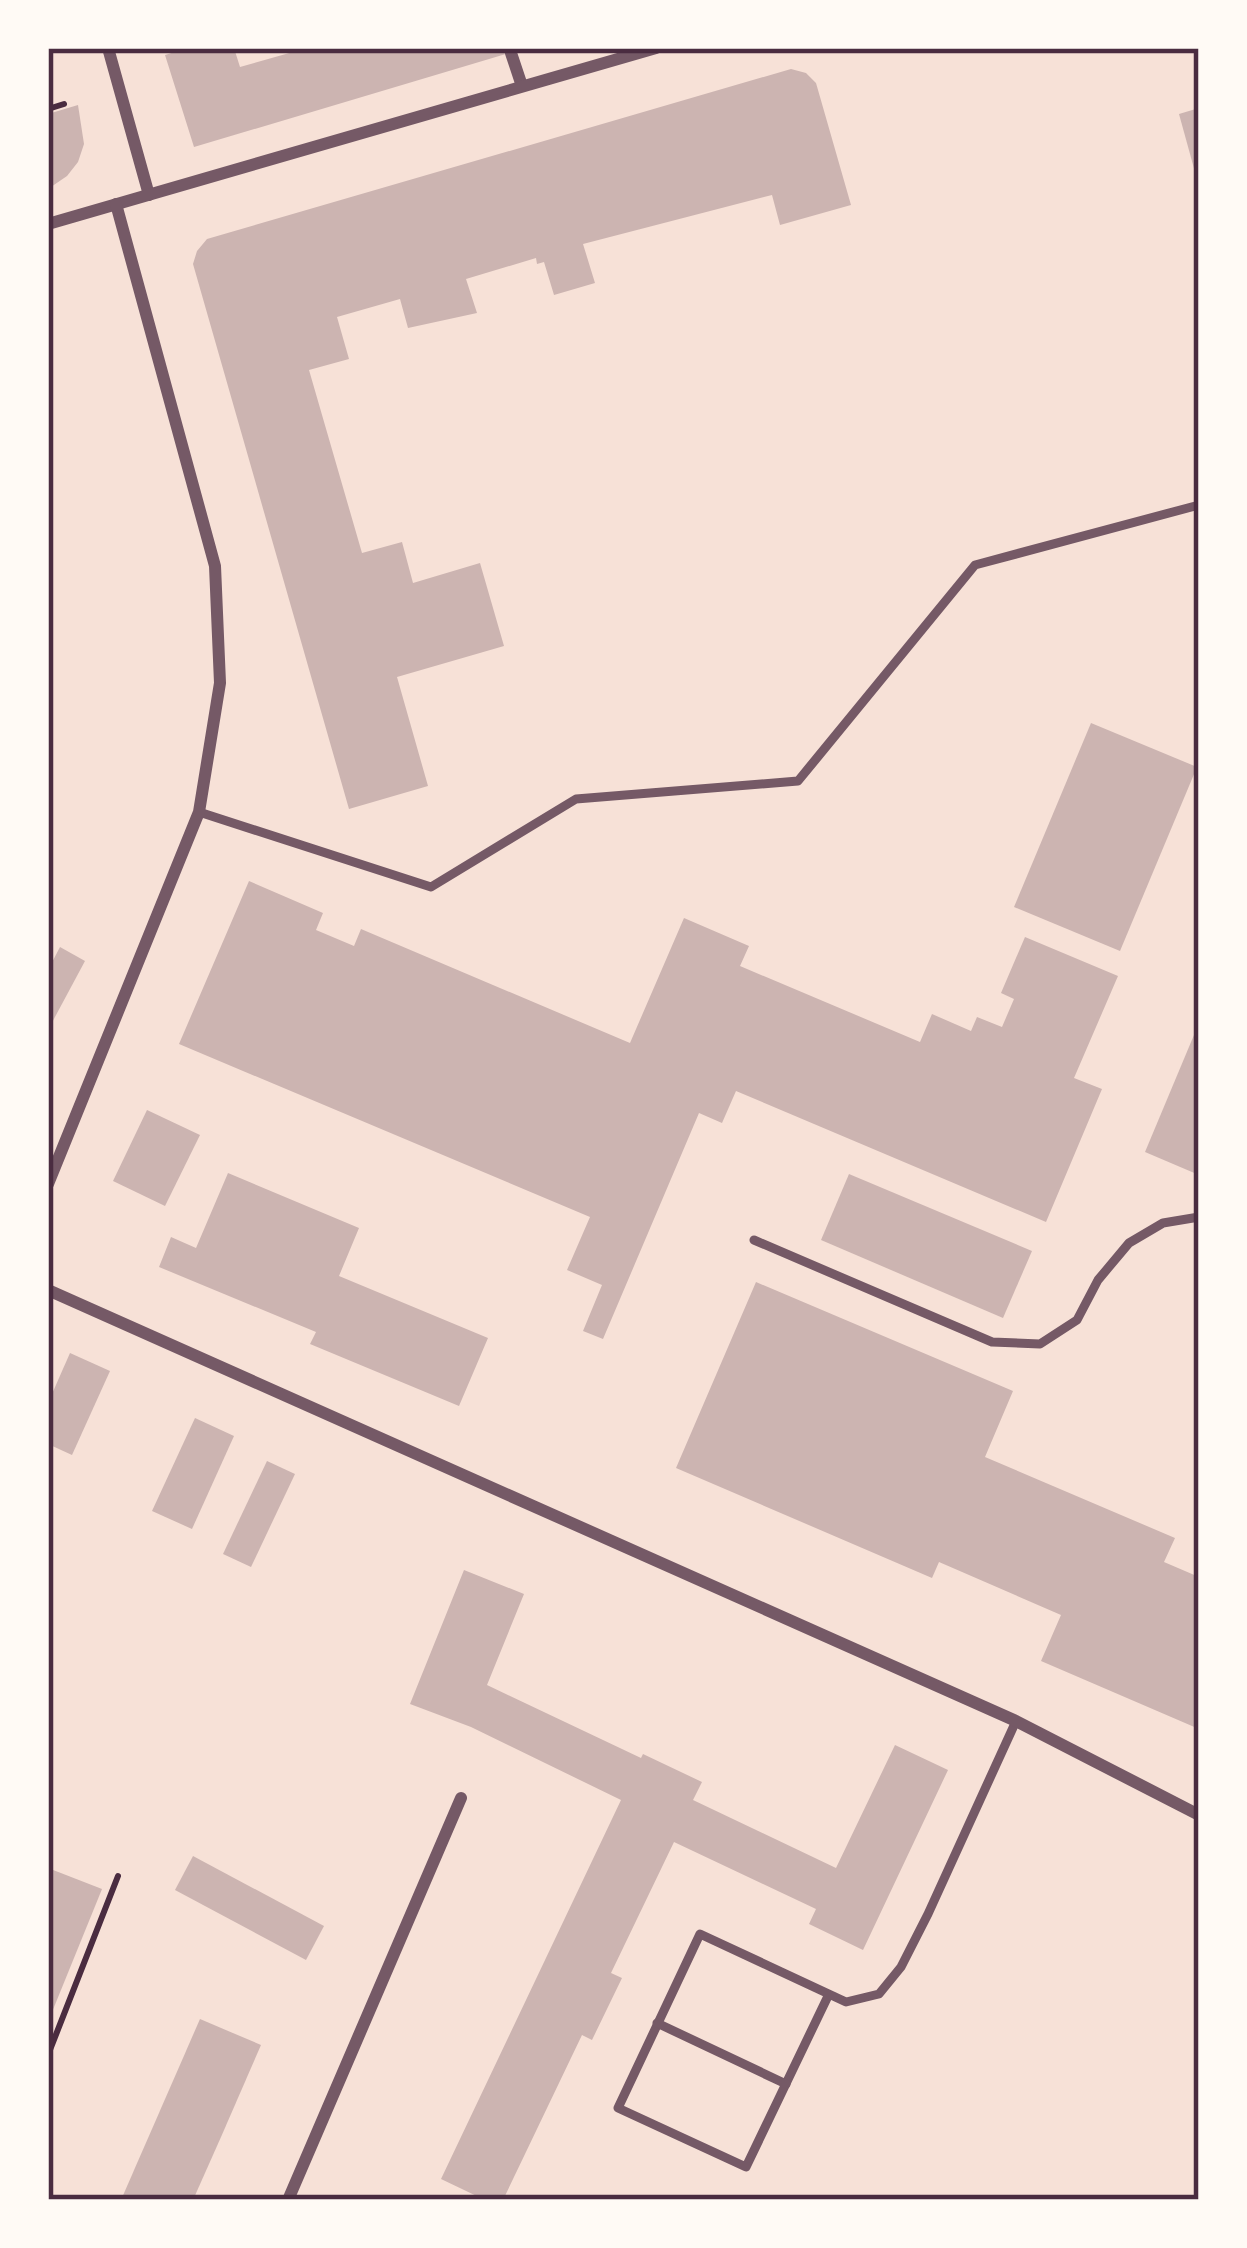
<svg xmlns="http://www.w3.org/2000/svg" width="1247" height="2248" font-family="'Fira Sans Condensed',sans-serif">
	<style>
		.building { fill: #ccb4b1 }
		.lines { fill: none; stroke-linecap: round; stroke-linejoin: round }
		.path { stroke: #4a2c40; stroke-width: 6 }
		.service { stroke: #755966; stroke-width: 9 }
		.minor { stroke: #755966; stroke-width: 12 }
		.neatline { fill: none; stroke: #4a2c40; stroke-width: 4.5 }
	</style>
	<rect width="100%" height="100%" fill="#f7e1d7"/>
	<g class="building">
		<path d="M188,48H234L240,67L307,48L523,49L194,147L165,55Z"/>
		<path d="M791,69L806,73L816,83L851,205L780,225L772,195L583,244L595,283L554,295L544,262L537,264L536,258L466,279L477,313L408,328L400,299L337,317L349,359L309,370L362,553L402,542L413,583L480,563L504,646L397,677L428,786L349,809L193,264L197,251L207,239Z"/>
		<path d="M78,105L84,144L78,162L67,176L48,189V114Z"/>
		<path d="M1199,108V182L1198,183L1179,114Z"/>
		<path d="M1091,723L1197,767L1120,951L1014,907Z"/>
		<path d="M249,881L323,913L316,930L354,946L361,929L630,1043L684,918L749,946L740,966L920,1042L932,1014L971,1031L977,1017L1002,1027L1014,999L1001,993L1025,937L1118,976L1074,1078L1102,1089L1046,1222L736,1091L722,1123L699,1113L603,1339L583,1331L602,1285L567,1270L590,1217L179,1044Z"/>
		<path d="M60,947L85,961L48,1030V970Z"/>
		<path d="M1199,1023V1175L1145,1152Z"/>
		<path d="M147,1110L200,1135L165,1206L113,1181Z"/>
		<path d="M228,1173L359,1228L339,1276L488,1338L459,1406L310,1344L316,1332L159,1267L171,1237L196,1248Z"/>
		<path d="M849,1174L1032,1251L1003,1318L821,1240Z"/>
		<path d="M756,1282L1013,1391L985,1457L1175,1538L1164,1562L1199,1577V1729L1041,1661L1061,1615L939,1562L932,1578L676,1468Z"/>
		<path d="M70,1353L110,1371L72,1455L48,1444V1403Z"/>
		<path d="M195,1418L234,1436L192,1529L152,1511Z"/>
		<path d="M267,1461L295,1474L251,1567L223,1554Z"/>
		<path d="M464,1570L524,1594L487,1685L641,1758L643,1754L702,1782L693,1800L836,1868L895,1745L948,1770L863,1950L809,1924L816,1909L674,1842L611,1973L622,1978L592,2040L582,2035L503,2200H485L441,2179L621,1800L471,1727L410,1704Z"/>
		<path d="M193,1856L324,1926L306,1960L175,1890Z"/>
		<path d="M48,1868L102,1889L48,2022Z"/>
		<path d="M200,2019L261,2045L221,2137L193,2200H121Z"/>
	</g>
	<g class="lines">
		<g class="path">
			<path d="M48,109L64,104"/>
			<path d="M48,2055L118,1876"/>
		</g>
		<g class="service">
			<path d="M199,812L431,887L576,799L798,781L975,565L1199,505"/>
			<path d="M754,1240L992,1342L1040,1344L1077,1320L1098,1280L1129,1243L1163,1223L1199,1217"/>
			<path d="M829,1994L746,2167L618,2108L700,1934L846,2002L879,1994L901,1967L928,1914L1016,1721"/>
			<path d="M657,2023L786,2084"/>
		</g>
		<g class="minor">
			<path d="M108,48L149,195"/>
			<path d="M511,53L522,86"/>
			<path d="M48,224L656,48"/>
			<path d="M48,1184L199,812L220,683L215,566L116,204"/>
			<path d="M48,1290L1016,1721L1199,1815"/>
			<path d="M288,2200L461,1798"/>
		</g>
	</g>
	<rect width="1247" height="2248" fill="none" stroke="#fffaf5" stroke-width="102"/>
	<rect x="51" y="51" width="1145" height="2146" class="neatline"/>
</svg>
